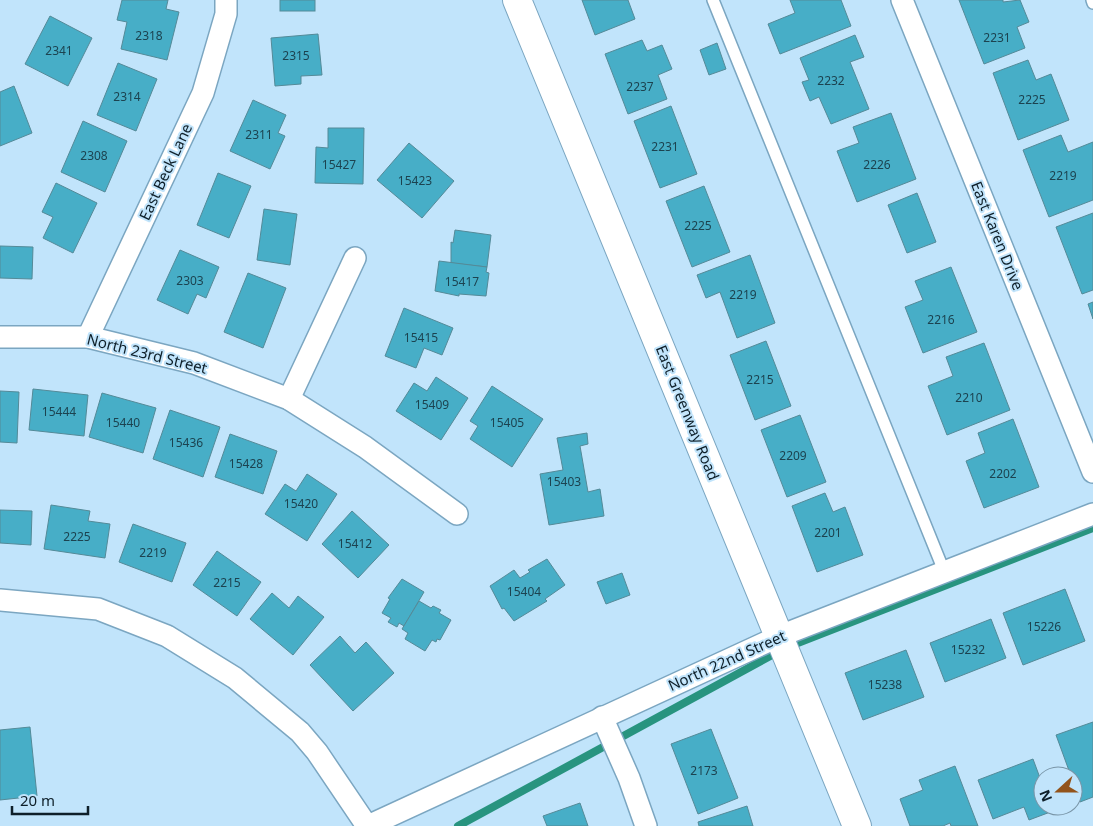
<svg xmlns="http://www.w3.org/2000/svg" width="1093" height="826" font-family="'Noto Sans',sans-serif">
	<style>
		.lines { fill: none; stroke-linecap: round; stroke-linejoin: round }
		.stream { stroke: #28947f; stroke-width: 8 }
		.building { fill: #47aec7; stroke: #548a98 }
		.lane-casing { stroke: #7ba6c1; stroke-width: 14 }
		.street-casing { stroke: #7ba6c1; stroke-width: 24 }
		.secondary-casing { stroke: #7ba6c1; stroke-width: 30 }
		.lane { stroke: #fff; stroke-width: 11 }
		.street { stroke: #fff; stroke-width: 21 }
		.secondary { stroke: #fff; stroke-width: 28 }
		.labels { text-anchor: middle; stroke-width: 4; stroke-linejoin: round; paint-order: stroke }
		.number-label { font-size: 12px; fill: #1c4350 }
		.street-label { font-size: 15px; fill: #0e1f29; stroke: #c1e4fb }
	</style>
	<rect width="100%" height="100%" fill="#c1e4fb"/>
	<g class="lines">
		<path class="stream" d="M458,826L785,648L1093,528"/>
	</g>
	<g class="building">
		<path d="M122,0H168L166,9L179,12L167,60L121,49L127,22L117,20Z"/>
		<rect x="280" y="0" width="35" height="11"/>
		<path d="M582,0H628L635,19L595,35Z"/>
		<path d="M790,0H841L851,26L780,54L768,24L795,13Z"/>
		<path d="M959,0H1003V2L1020,0L1029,22L1017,27L1025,48L984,64Z"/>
		<path d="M50,16L92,38L68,86L25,64Z"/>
		<path d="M318,34L322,75L301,76V84L275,86L271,38Z"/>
		<path d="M855,35L864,57L850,62L869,109L831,124L819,97L810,101L802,82L809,80L800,58Z"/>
		<path d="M642,40L647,51L662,45L672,69L658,75L667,99L628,114L605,54Z"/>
		<path d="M717,43L726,69L709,75L700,50Z"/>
		<path d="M1028,60L1036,80L1051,74L1069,120L1018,140L993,73Z"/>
		<path d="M118,63L157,79L136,131L97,115Z"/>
		<path d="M14,86L32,133L0,146V92Z"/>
		<path d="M253,100L286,115L278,133L285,136L270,169L230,151Z"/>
		<path d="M671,106L697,174L660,188L634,121Z"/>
		<path d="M891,113L916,179L857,202L837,151L859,143L853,127Z"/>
		<path d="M83,121L127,141L105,192L61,172Z"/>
		<path d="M328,128H364L363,184L315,183L316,147L328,148Z"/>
		<path d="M1061,135L1068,152L1093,142V200L1049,217L1023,150Z"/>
		<path d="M409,143L454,181L422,218L377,180Z"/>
		<path d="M218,173L251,186L229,238L197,225Z"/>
		<path d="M56,183L97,203L73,253L43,238L53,217L42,212Z"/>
		<path d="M704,186L730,252L692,267L666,201Z"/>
		<path d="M917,193L936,242L907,253L888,205Z"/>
		<path d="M264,209L297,214L290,265L257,260Z"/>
		<path d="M1093,213V290L1082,294L1056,227Z"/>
		<path d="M455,230L491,235L487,267L451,263V242L453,243Z"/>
		<path d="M0,246L33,247L32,279L0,278Z"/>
		<path d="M180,250L219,267L206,298L197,294L188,314L157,300Z"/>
		<path d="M750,255L775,323L737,338L720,292L706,298L697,275Z"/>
		<path d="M439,261L487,267L486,272L489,273L486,296L459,294V296L435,291Z"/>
		<path d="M951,267L977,332L923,353L905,307L923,300L915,281Z"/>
		<path d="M248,273L286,288L263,348L224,332Z"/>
		<path d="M1093,302V319L1088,304Z"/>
		<path d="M404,308L453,328L442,355L424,348L416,368L385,356Z"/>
		<path d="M766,341L791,406L755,420L730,355Z"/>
		<path d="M984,343L1010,410L947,435L928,386L953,376L946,357Z"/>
		<path d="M436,377L468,398L441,440L396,411L414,383L427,391Z"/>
		<path d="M492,386L543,419L512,467L470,439L478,426L470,421Z"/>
		<path d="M33,389L88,395L84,436L29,430Z"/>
		<path d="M0,391L19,392L17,443L0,442Z"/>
		<path d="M102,393L156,408L143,453L89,437Z"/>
		<path d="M170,410L220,427L203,477L153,459Z"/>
		<path d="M800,415L826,482L787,497L761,430Z"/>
		<path d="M1013,419L1039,487L984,508L966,461L985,453L978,433Z"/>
		<path d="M587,433L588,444L580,446L588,492L600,489L604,516L549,525L540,474L563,470L557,438Z"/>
		<path d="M230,434L277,451L263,494L215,477Z"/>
		<path d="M307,474L337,494L307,541L265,514L285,484L296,491Z"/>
		<path d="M825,493L833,512L845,507L863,555L817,572L792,506Z"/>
		<path d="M51,505L90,511L88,521L110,524L105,558L44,549Z"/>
		<path d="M0,510L32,511L31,545L0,543Z"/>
		<path d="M352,511L389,545L358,578L322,544Z"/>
		<path d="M133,524L186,543L172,582L119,562Z"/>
		<path d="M217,551L261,582L237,616L193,585Z"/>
		<path d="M547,559L565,585L545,599L547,601L514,621L504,608L502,609L490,586L514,570L520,578L530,572L528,570Z"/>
		<path d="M622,573L630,595L606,604L597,582Z"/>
		<path d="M402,579L424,592L404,626L399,623L397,627L388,622L391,618L382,613L390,599L388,598Z"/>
		<path d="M1065,589L1085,641L1023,665L1003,613Z"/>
		<path d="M272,593L289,608L298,596L324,617L293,655L250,619Z"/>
		<path d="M419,601L431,608L433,606L441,610L439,613L451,620L440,640L437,639L436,642L432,640L425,651L405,639L408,633L402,629Z"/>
		<path d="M991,619L1006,658L945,682L930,643Z"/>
		<path d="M340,636L355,653L366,642L394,673L353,711L310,665Z"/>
		<path d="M906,650L924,697L863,720L845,673Z"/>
		<path d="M1093,722V797L1080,802L1073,776H1071L1056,735Z"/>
		<path d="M30,727L37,796L0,800V730Z"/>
		<path d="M711,729L738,798L698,814L671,744Z"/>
		<path d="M1033,759L1043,786V806H1051L1053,811L1029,820L1024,807L993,819L978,780Z"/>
		<path d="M955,766L978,826H951L950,823L943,826H910L900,799L923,790L919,780Z"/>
		<path d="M580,803L588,826H547L543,816Z"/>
		<path d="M747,806L753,826H699L698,822Z"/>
	</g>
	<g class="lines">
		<defs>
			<g id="lane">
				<path d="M713,0L944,571"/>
				<path d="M1092,0L1093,3"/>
			</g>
			<g id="street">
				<path d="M902,0L1093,472"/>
				<path d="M0,337H88L194,363L289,399L365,447L457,514"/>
				<path d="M88,337L203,93L226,14V0"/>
				<path d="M289,399L355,258"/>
				<path d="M0,600L98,609L167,636L235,678L300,732L317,752L367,826"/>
				<path d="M602,717L629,778L646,826"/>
				<path d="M368,826L780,636L1093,514"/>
			</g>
			<path id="secondary" d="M517,0L857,826"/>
		</defs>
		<use href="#lane" class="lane-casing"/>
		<use href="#street" class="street-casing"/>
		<use href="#secondary" class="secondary-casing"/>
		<use href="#lane" class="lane"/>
		<use href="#street" class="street"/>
		<use href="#secondary" class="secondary"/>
	</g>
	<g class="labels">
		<g class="number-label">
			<text x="149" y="40">2318</text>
			<text x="997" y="42">2231</text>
			<text x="59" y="55">2341</text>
			<text x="296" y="60">2315</text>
			<text x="831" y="85">2232</text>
			<text x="640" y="91">2237</text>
			<text x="127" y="101">2314</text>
			<text x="1032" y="104">2225</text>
			<text x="259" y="139">2311</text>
			<text x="665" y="151">2231</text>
			<text x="94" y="160">2308</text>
			<text x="339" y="169">15427</text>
			<text x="877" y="169">2226</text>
			<text x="1063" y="180">2219</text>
			<text x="415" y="185">15423</text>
			<text x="698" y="230">2225</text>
			<text x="190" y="285">2303</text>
			<text x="462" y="286">15417</text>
			<text x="743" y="299">2219</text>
			<text x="941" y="324">2216</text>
			<text x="421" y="342">15415</text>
			<text x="760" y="384">2215</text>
			<text x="969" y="402">2210</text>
			<text x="432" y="409">15409</text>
			<text x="59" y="416">15444</text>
			<text x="123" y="427">15440</text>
			<text x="507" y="427">15405</text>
			<text x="186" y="447">15436</text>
			<text x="793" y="460">2209</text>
			<text x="246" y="468">15428</text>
			<text x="1003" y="478">2202</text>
			<text x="564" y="486">15403</text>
			<text x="301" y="508">15420</text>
			<text x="828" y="537">2201</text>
			<text x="77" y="541">2225</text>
			<text x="355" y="548">15412</text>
			<text x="153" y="557">2219</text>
			<text x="227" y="587">2215</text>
			<text x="524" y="596">15404</text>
			<text x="1044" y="631">15226</text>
			<text x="968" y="654">15232</text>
			<text x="885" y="689">15238</text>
			<text x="704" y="775">2173</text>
		</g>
		<g class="street-label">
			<text transform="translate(166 172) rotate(-65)" y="5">East Beck Lane</text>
			<text transform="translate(997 236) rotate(68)" y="5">East Karen Drive</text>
			<text transform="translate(147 354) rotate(14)" y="5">North 23rd Street</text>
			<text transform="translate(687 413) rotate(68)" y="5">East Greenway Road</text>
			<text transform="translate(727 661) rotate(-24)" y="5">North 22nd Street</text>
		</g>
	</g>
	<g transform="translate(1058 791) rotate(249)"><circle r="24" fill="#c1e4fb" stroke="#7995a7"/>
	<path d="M0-4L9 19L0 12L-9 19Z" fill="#92531b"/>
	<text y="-8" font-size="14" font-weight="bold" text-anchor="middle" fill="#0e1f29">N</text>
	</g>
	<path d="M12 806v8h76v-8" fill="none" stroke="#0e1f29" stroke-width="2.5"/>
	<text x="20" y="806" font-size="15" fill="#0e1f29" stroke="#c1e4fb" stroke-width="4" paint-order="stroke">20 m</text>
</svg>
